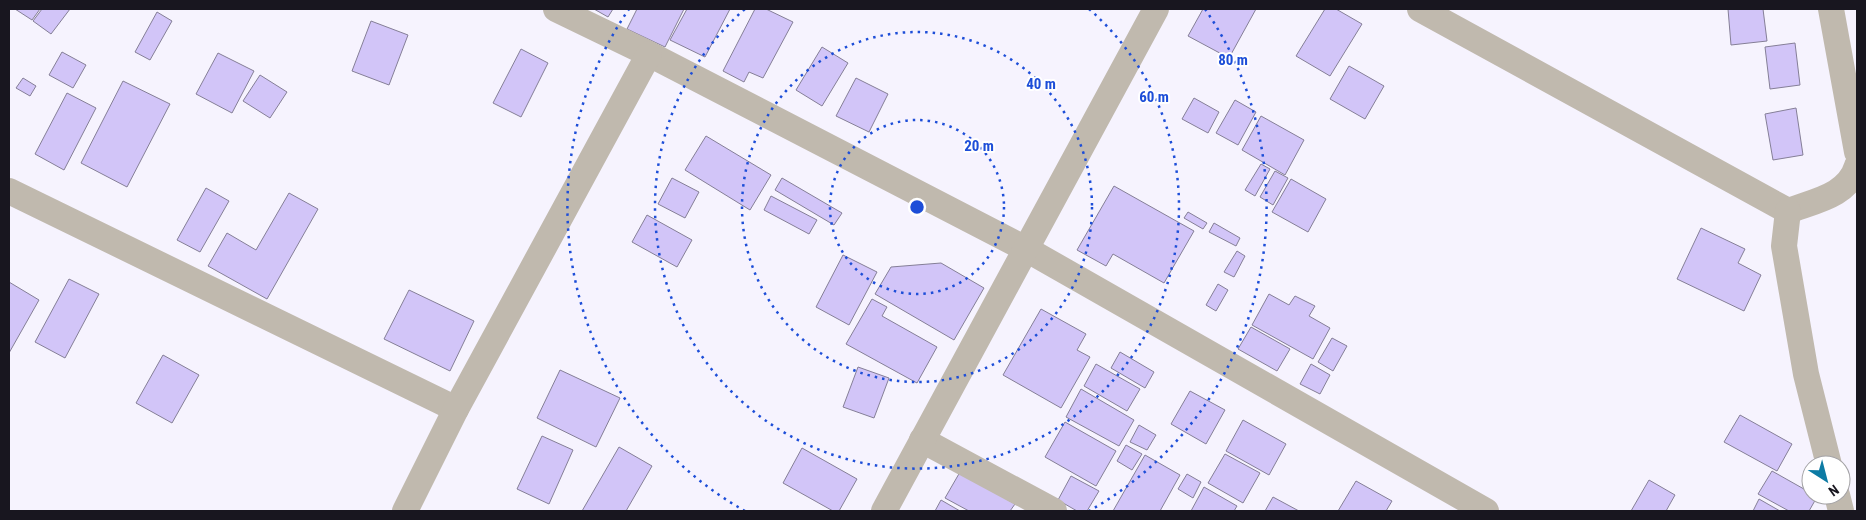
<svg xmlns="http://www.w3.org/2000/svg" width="1866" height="520" font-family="'Roboto Condensed',sans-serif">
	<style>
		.building { fill: #d2c5f8; stroke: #857f97 }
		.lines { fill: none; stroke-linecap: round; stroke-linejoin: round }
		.minor { stroke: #c0b9ae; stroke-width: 26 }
		.ring { fill: none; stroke: #1d4ed8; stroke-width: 2.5; stroke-dasharray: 2.5 5 }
		.centre { fill: #1d4ed8; stroke: #fff; stroke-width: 2.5 }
		.ring-label { font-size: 15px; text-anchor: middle; font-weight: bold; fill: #1d4ed8; stroke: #fff; stroke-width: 4; stroke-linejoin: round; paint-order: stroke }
	</style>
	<rect width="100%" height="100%" fill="#f6f3fe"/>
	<g class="building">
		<path d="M15,9H40L32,20Z"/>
		<path d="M42,9H70L51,34L33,21Z"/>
		<path d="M594,9H613L608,17Z"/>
		<path d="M637,9H684L665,47L627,29Z"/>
		<path d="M687,9H730L705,57L670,40Z"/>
		<path d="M755,9H766L793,22L763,78L749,72L744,82L723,71Z"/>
		<path d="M1203,9H1256L1229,58L1188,36Z"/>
		<path d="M1325,9H1336L1362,24L1330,76L1296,56Z"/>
		<path d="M1728,9H1763L1767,41L1731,45Z"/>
		<path d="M157,12L172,21L150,60L135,52Z"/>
		<path d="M371,21L408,35L389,85L352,71Z"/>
		<path d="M1795,43L1800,85L1770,89L1765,47Z"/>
		<path d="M822,47L848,63L822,106L796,90Z"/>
		<path d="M521,49L548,63L521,117L493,103Z"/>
		<path d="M62,52L86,65L73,88L49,75Z"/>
		<path d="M218,53L254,71L232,113L196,94Z"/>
		<path d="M1349,66L1384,86L1365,119L1330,99Z"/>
		<path d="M260,75L287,92L270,118L243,101Z"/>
		<path d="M23,78L36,86L30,96L16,88Z"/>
		<path d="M856,78L888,94L869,132L836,116Z"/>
		<path d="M123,81L170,104L127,187L81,163Z"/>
		<path d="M67,93L96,108L64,170L35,154Z"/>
		<path d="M1194,98L1219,112L1208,133L1182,119Z"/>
		<path d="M1235,100L1256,112L1238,145L1216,133Z"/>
		<path d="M1796,108L1803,155L1773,160L1765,114Z"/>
		<path d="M1261,116L1304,140L1285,175L1242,150Z"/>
		<path d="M706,136L771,175L750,210L685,170Z"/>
		<path d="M1261,164L1270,169L1255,196L1245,190Z"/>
		<path d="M1275,171L1288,178L1273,205L1260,197Z"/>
		<path d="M672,178L699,192L685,218L658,204Z"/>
		<path d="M782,178L842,213L834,225L775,190Z"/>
		<path d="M1291,179L1326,199L1308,232L1272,212Z"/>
		<path d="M1114,186L1194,231L1164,283L1113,254L1106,266L1077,250Z"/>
		<path d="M206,188L229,201L200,252L177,240Z"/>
		<path d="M289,193L318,209L267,299L208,266L227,233L256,250Z"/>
		<path d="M771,196L817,220L809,234L764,210Z"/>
		<path d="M1188,212L1207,223L1203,229L1184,218Z"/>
		<path d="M647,215L692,240L677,267L632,242Z"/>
		<path d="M1214,223L1240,238L1236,246L1209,232Z"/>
		<path d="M1701,228L1745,249L1738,263L1761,275L1744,311L1677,279Z"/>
		<path d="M1237,251L1245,256L1234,277L1224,272Z"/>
		<path d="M843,255L877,272L849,325L816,307Z"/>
		<path d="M941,263L984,288L954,340L875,294L891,267Z"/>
		<path d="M69,279L99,294L65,358L35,342Z"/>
		<path d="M9,282L39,300L9,353Z"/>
		<path d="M1218,284L1228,290L1216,311L1206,305Z"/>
		<path d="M409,290L474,321L450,371L384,339Z"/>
		<path d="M1269,294L1289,305L1295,296L1315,306L1309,316L1330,328L1313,359L1252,325Z"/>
		<path d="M872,299L887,307L882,316L937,347L917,383L846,344Z"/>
		<path d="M1041,309L1086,334L1077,350L1090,357L1061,408L1003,375Z"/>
		<path d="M1251,327L1290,349L1277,371L1238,349Z"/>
		<path d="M1332,338L1347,346L1333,371L1318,362Z"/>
		<path d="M1120,352L1154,372L1145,388L1111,368Z"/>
		<path d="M163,355L199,375L172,423L136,403Z"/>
		<path d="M1096,364L1140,389L1127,411L1084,386Z"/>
		<path d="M1311,364L1330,375L1320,394L1300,384Z"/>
		<path d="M858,367L889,378L874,418L843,407Z"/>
		<path d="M560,370L620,398L596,447L537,418Z"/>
		<path d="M1081,389L1134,420L1119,446L1066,417Z"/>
		<path d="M1190,391L1225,410L1206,444L1171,424Z"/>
		<path d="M1740,415L1792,444L1777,471L1724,442Z"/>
		<path d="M1243,420L1286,444L1269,475L1226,451Z"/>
		<path d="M1065,422L1116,451L1096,486L1045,457Z"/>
		<path d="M1139,425L1156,435L1147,450L1130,442Z"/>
		<path d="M542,436L573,450L549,504L517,489Z"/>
		<path d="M1126,445L1142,454L1132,470L1117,461Z"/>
		<path d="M619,447L652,466L626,511H582Z"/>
		<path d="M802,448L857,479L839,511H833L783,483Z"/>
		<path d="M1225,454L1260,473L1243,503L1208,483Z"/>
		<path d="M1145,455L1180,475L1160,511H1113Z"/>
		<path d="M1772,471L1811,493V495L1817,497L1809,511H1789L1758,494Z"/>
		<path d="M960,472L1015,504L1010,511H969L945,498Z"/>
		<path d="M1187,474L1201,482L1193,498L1178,489Z"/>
		<path d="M1071,476L1099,491L1087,511H1077L1058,500Z"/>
		<path d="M1649,480L1675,495L1666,511H1631Z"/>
		<path d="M1356,481L1392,501L1386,511H1338Z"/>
		<path d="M1204,487L1237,506L1234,511H1191Z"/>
		<path d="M1273,497L1299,511H1265Z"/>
		<path d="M1759,499L1780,511H1753Z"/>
		<path d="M941,500L960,511H935Z"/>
	</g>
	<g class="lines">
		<g class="minor">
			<path d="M556,9L649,54L1026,249L1486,511"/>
			<path d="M1420,9L1788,211C1814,201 1848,196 1857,166"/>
			<path d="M1831,9L1857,152"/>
			<path d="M9,191L456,409"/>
			<path d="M1788,211L1784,246L1806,374L1829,465"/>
			<path d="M922,440L1054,511"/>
			<path d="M1837,495L1841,511"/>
			<path d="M405,511L456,409L649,54"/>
			<path d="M884,511L1156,9"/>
		</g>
	</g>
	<g class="ring">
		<circle cx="917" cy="207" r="87"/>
		<circle cx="917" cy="207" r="175"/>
		<path d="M1089 9A262 262 0 1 1 745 9"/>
		<path d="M745 511A349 349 0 0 1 629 9M1205 9A349 349 0 0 1 1089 511"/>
	</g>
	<circle cx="917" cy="207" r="8" class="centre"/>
	<g class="ring-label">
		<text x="1233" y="65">80 m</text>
		<text x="1041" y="89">40 m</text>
		<text x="1154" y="102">60 m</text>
		<text x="979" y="151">20 m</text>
	</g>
	<rect width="1866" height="520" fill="none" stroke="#18161f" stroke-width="20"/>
	<g transform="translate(1826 480) rotate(144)"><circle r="24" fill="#ffffff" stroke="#a3a2a5"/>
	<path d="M0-4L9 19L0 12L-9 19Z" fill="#0d7ba4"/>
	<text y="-8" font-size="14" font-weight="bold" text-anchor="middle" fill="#18161f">N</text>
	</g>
</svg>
